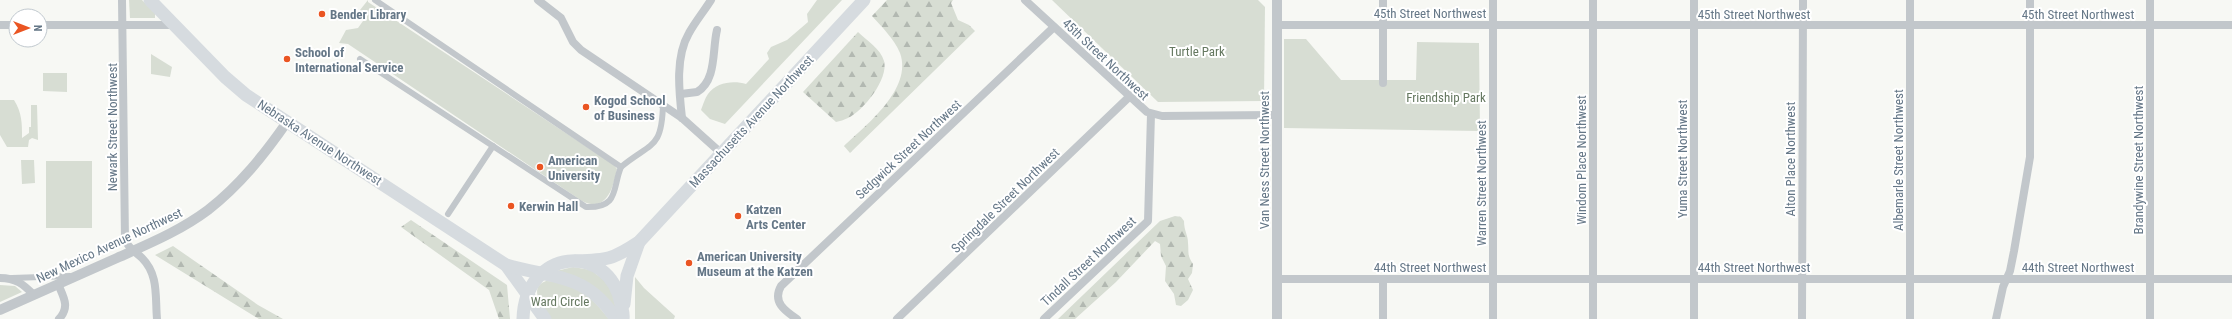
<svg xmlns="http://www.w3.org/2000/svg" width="2232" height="319" font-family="'Roboto Condensed',sans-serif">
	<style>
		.green { fill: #d7ddd3 }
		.forest { fill: url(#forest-firs) }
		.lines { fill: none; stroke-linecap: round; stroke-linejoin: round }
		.pedestrian { stroke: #c2c7cb; stroke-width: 6 }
		.minor { stroke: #c2c7cb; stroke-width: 8 }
		.tertiary { stroke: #c2c7cb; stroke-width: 10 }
		.primary { stroke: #d6dbdf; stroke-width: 13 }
		.poi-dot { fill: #ea5522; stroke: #fff; stroke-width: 1.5 }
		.labels { text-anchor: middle; stroke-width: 4; stroke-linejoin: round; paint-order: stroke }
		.street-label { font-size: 13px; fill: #657787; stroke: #fff }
		.poi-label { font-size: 13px; font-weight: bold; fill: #657787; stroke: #fff; text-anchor: start }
		.park-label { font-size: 13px; fill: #657860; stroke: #fff }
	</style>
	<defs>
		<pattern id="forest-firs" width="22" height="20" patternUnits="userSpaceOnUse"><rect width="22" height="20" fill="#d7ddd3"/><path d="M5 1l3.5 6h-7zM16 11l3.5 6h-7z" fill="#b2b8b1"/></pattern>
	</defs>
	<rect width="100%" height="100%" fill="#f7f8f4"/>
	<g class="green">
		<path d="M129,0H142L155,13V18H130Z"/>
		<path d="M368,0V2L614,165L617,169C613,188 607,213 582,201L348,44L339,43L346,30L358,28L363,21L360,10Z"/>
		<path d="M817,0H842L725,124L710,119L701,110C703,105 705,98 708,94C716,82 734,80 746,84L769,59L767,53L771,47L787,40L808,22L807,14Z"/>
		<path d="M1052,0H1258L1265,7L1264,101L1158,102Z"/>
		<path d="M1284,39H1306L1341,80H1416L1417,42L1479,43L1480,131L1284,128Z"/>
		<path d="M151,54L172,67L170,77L151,74Z"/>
		<path d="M43,73H67V92L43,91Z"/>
		<path d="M0,100H14C22,113 22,123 22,138L29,133V127H31V105H37L38,140L32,138L29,140L28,147H7L0,135Z"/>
		<path d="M21,160H34L35,183L22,184Z"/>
		<rect x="46" y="161" width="46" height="67"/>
		<path d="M573,267L591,270L610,285L616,308L556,271Z"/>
		<path d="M635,277L644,288L675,316L674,319H635Z"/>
		<path d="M546,281C579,282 590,296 609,319H551C545,309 526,288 546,281Z"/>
		<path d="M0,285L15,286L22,292L0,302Z"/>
	</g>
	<g class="forest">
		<path d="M887,0H953L951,3L958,20L969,25L975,31L850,153L844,146C866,125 913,89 900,53C894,39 882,27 872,16Z"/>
		<path d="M858,32C866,40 881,49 884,61C889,79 863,111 848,118C844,120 840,121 836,122L803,92Z"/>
		<path d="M1175,216L1181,217L1184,221C1184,231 1188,235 1188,243C1189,253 1187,255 1193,264L1192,273L1188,279L1193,290L1188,300L1181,306L1176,305L1174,294L1165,281L1166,266L1161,256L1160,244L1155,241L1116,282L1075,319H1058L1160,221Z"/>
		<path d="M411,220L507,285L510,319H499L489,290L401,227Z"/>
		<path d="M173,246L258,305L283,319H259L155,255Z"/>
	</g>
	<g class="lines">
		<g class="pedestrian">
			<path d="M375,0L621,167"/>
			<path d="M360,59L586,207C620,208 612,188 621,167C651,142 662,150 663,104"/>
			<path d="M448,214L493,146"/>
			<path d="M12,278L70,276"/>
		</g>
		<g class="minor">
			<path d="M122,0L125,240C129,249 135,251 142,258C159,275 155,297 157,319"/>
			<path d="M538,0L561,18L573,42L581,50L682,118L721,153"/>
			<path d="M1025,0L1147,112L1162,116L1276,115"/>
			<path d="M1593,0V319"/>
			<path d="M1910,0V319"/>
			<path d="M0,25H16"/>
			<path d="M40,25H174"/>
			<path d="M1277,25H2232"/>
			<path d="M1383,83V0"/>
			<path d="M681,94L697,92C717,80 712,50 717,30"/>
			<path d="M682,118C679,91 675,57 689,33C695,22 704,11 711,0"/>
			<path d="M0,278C16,278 23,284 34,295"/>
			<path d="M1277,279H2232"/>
			<path d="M58,284C64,298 70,307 59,319"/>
			<path d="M797,319C785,311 772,302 781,286L1054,27"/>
			<path d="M897,319L1129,97"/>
			<path d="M1044,319L1148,221L1151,114"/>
			<path d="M1383,319V279"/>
			<path d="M1493,319V0"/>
			<path d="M1694,319V0"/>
			<path d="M1802,319L1803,0"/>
			<path d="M1996,319L2003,287L2010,271L2014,251L2030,157V0"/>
			<path d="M2150,319V0"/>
		</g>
		<g class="tertiary">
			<path d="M0,310C39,293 78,275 117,258C148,244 180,231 208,210C240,185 264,155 287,122"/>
			<path d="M1277,319V0"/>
		</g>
		<g class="primary">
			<path d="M150,0L225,77L246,95L506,265L545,319"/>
			<path d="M576,261C607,260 612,260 639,242L864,0"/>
			<path d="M506,265C553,279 586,272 616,319"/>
			<path d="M624,304L627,276L639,242"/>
			<path d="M523,319C525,248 609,241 621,304C622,309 624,314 623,319"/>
		</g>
	</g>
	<g class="poi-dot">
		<circle cx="322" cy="14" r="4"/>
		<circle cx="287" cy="59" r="4"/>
		<circle cx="586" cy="107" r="4"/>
		<circle cx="540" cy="167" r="4"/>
		<circle cx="511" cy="206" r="4"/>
		<circle cx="738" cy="216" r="4"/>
		<circle cx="689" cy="263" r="4"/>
	</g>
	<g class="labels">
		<g class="street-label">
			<text x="1430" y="18">45th Street Northwest</text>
			<text x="1754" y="19">45th Street Northwest</text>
			<text x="2078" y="19">45th Street Northwest</text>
			<text transform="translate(1106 59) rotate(43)" y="5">45th Street Northwest</text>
			<text transform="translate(751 121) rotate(-47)" y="5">Massachusetts Avenue Northwest</text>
			<text transform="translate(112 127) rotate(-90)" y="5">Newark Street Northwest</text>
			<text transform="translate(320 142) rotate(33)" y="5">Nebraska Avenue Northwest</text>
			<text transform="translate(908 149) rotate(-43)" y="5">Sedgwick Street Northwest</text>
			<text transform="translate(1682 159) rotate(-90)" y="5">Yuma Street Northwest</text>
			<text transform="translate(1790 159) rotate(-90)" y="5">Alton Place Northwest</text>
			<text transform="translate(1264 160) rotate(-90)" y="5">Van Ness Street Northwest</text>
			<text transform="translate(1581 160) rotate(-90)" y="5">Windom Place Northwest</text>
			<text transform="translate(1898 160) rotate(-90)" y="5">Albemarle Street Northwest</text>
			<text transform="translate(2138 160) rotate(-90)" y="5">Brandywine Street Northwest</text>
			<text transform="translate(1481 183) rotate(-90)" y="5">Warren Street Northwest</text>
			<text transform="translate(1005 200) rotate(-44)" y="5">Springdale Street Northwest</text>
			<text transform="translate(109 245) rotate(-25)" y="5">New Mexico Avenue Northwest</text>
			<text transform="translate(1088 261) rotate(-43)" y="5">Tindall Street Northwest</text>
			<text x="1430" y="272">44th Street Northwest</text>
			<text x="1754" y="272">44th Street Northwest</text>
			<text x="2078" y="272">44th Street Northwest</text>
		</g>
		<g class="poi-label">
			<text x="330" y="19">Bender Library</text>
			<text x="295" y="57">School of<tspan x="295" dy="15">International Service</tspan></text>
			<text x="594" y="105">Kogod School<tspan x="594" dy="15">of Business</tspan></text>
			<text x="548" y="165">American<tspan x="548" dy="15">University</tspan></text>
			<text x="519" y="211">Kerwin Hall</text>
			<text x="746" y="214">Katzen<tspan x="746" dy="15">Arts Center</tspan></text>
			<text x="697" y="261">American University<tspan x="697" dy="15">Museum at the Katzen</tspan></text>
		</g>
		<g class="park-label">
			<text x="1197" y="56">Turtle Park</text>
			<text x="1446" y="102">Friendship Park</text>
			<text x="560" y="306">Ward Circle</text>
		</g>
	</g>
	<g transform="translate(28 28) rotate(90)"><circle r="19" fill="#ffffff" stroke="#c1c9cf"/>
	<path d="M0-3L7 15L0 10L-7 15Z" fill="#ea5522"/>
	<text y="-6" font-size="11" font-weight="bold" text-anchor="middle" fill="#657787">N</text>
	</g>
</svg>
